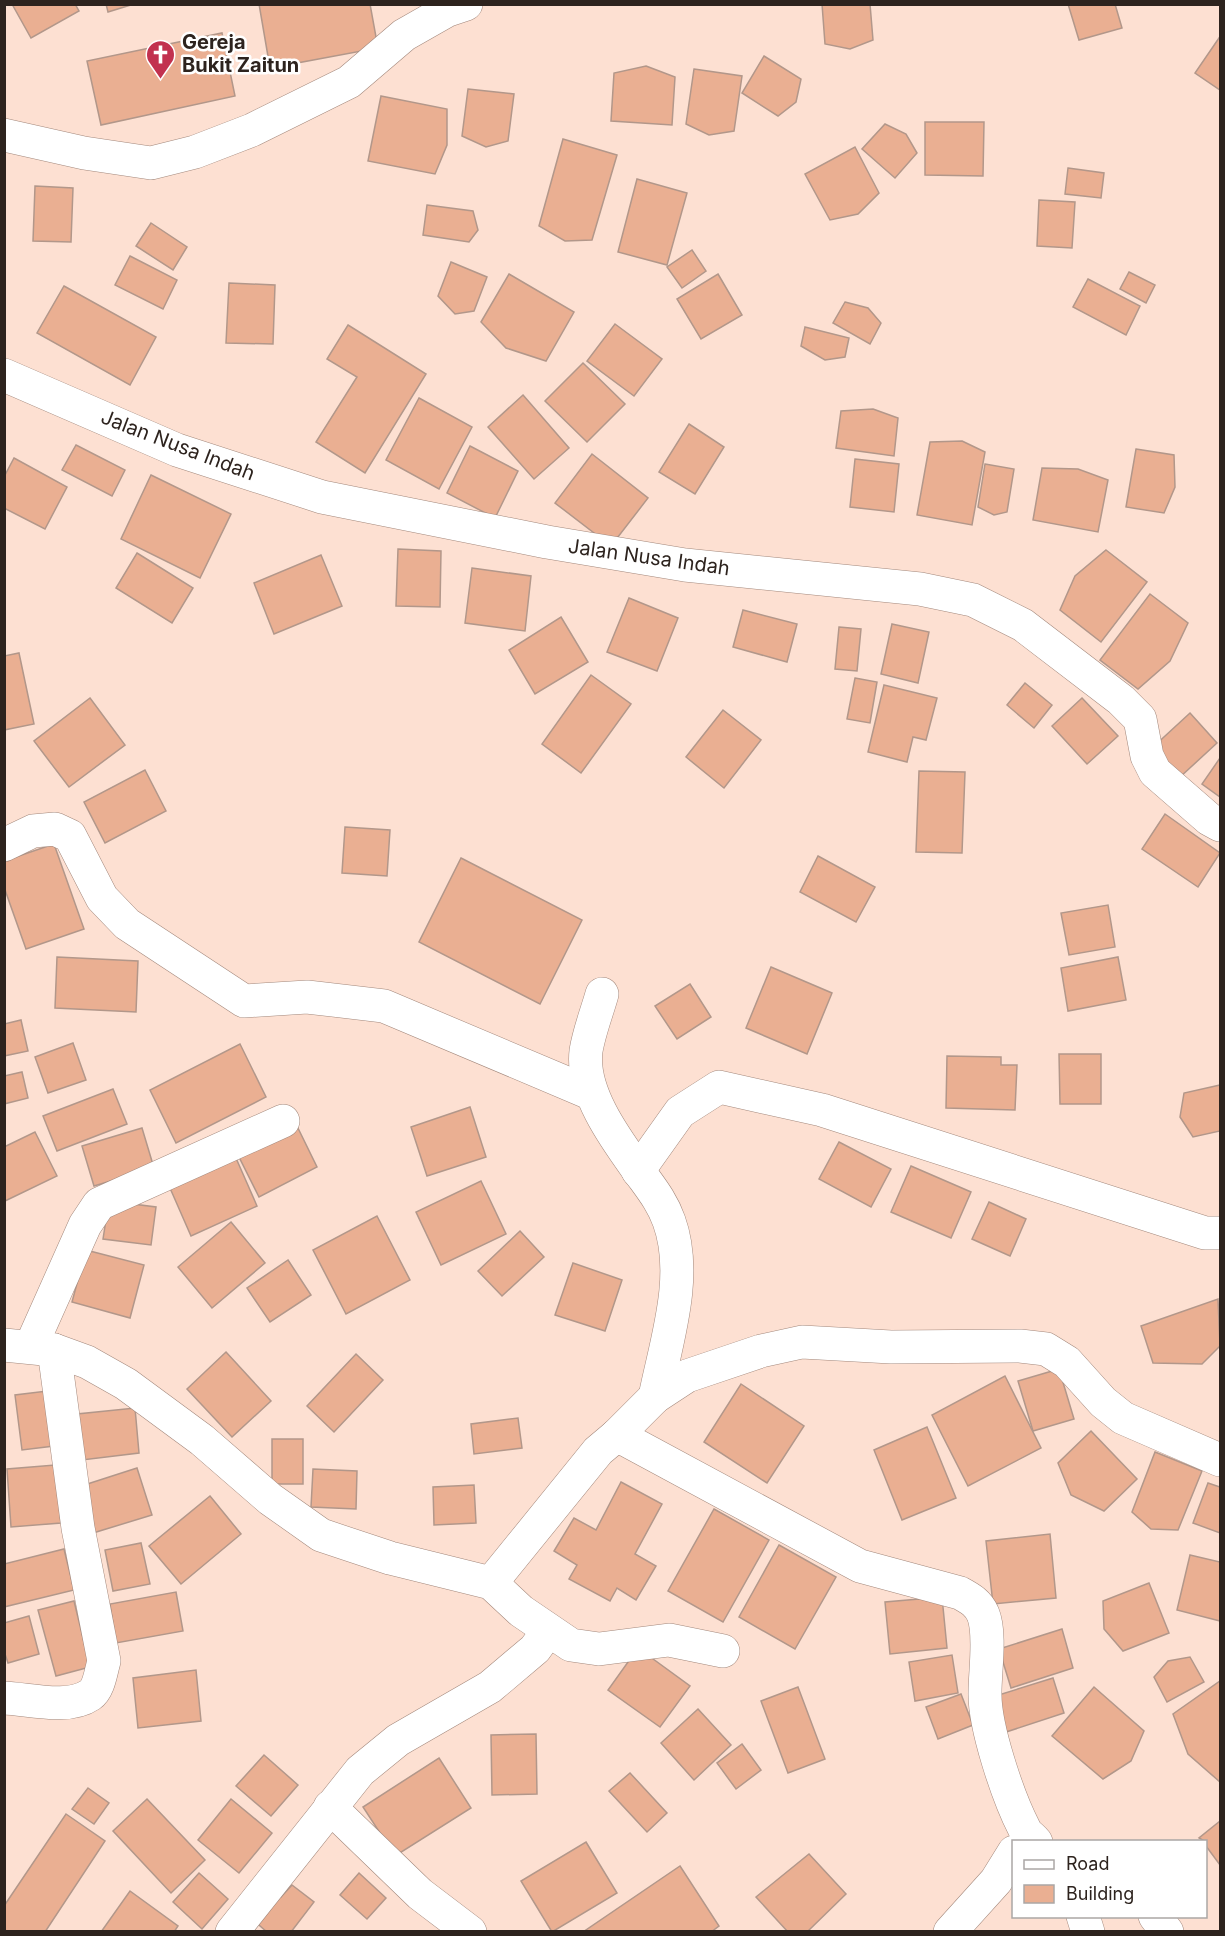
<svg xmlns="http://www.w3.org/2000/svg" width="1225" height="1936" font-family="Inter,sans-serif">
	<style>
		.building { fill: #eaaf92; stroke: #b2978a; stroke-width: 1.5 }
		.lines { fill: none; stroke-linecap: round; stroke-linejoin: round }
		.minor-casing { stroke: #a3887c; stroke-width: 34 }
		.minor { stroke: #fff; stroke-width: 33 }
		.labels { text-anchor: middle; stroke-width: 5; stroke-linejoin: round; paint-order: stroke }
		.poi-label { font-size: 20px; font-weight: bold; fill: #2d231e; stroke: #fff; text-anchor: start }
		.street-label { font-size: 20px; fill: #2d231e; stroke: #fff }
	</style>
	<rect width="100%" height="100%" fill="#fde0d2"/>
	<g class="building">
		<path d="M12,4H75L79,11L31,38Z"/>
		<path d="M106,4H134L108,12Z"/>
		<path d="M259,4H370L378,48L270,68Z"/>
		<path d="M822,4H870L873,40L850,49L825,44Z"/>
		<path d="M1068,4H1115L1122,28L1079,40Z"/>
		<path d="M222,33L235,96L101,125L87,61Z"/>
		<path d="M1219,38L1220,39V90L1195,73Z"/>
		<path d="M764,56L801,79L796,102L778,116L742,93Z"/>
		<path d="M646,66L675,77L672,125L611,121L614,73Z"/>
		<path d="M694,69L742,76L734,131L709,135L686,124Z"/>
		<path d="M468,89L514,94L508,141L486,147L462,136Z"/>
		<path d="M381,96L447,109V145L435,174L368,161Z"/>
		<path d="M925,122H984L983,176L925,175Z"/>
		<path d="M885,124L906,134L917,153L895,178L862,149Z"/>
		<path d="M563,139L617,155L592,240L565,241L539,226Z"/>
		<path d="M855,147L879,193L858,214L830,220L805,174Z"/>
		<path d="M1068,168L1104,173L1101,198L1065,194Z"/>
		<path d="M637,179L687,193L667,265L618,252Z"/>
		<path d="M35,186L73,188L71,242L33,241Z"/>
		<path d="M1039,200L1075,202L1072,248L1037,246Z"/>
		<path d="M427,205L473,211L478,230L469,242L423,235Z"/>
		<path d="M151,223L187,247L173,270L136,246Z"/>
		<path d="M692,250L706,271L682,288L667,267Z"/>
		<path d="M130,256L177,280L163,309L115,285Z"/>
		<path d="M451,262L487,277L474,311L455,314L438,296Z"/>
		<path d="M1129,272L1155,285L1146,303L1120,289Z"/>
		<path d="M509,274L574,312L546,361L506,348L481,322Z"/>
		<path d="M718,274L742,315L701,339L677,299Z"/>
		<path d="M1088,279L1140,306L1126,335L1073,307Z"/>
		<path d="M229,283L275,285L273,344L226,343Z"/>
		<path d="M64,286L156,337L130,385L37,333Z"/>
		<path d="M845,302L868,308L881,323L870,344L833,323Z"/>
		<path d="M615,324L662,359L634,396L587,361Z"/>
		<path d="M348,325L426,374L365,473L316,442L357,377L327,359Z"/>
		<path d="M805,327L849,338L845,357L825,360L801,346Z"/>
		<path d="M583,363L625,404L587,442L545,401Z"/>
		<path d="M523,395L569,448L534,479L488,427Z"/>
		<path d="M419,398L472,427L439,489L386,460Z"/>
		<path d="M873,409L898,418L894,456L836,448L841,411Z"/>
		<path d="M689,424L724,447L695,494L659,472Z"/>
		<path d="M962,441L985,452L972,525L917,515L930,442Z"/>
		<path d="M76,445L125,470L112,496L62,470Z"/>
		<path d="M470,446L518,471L495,518L447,493Z"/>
		<path d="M1136,449L1174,455L1175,487L1164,513L1126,507Z"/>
		<path d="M592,454L648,498L611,546L555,503Z"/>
		<path d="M14,458L67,487L45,529L4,508V477Z"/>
		<path d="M855,459L899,464L894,512L850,507Z"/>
		<path d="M985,464L1014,469L1007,512L994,515L978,507Z"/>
		<path d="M1042,468L1078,469L1108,480L1098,532L1033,520Z"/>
		<path d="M151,475L231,514L200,578L121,539Z"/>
		<path d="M398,549L441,551L440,607L396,606Z"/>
		<path d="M1106,550L1147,582L1101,642L1060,610L1075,576Z"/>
		<path d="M137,553L193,588L172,623L116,588Z"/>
		<path d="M321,555L342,606L274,634L254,583Z"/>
		<path d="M472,568L531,576L525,631L465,623Z"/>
		<path d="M1150,594L1188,623L1170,661L1138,689L1100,660Z"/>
		<path d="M629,598L678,618L657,671L607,652Z"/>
		<path d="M743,610L797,624L787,662L733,647Z"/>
		<path d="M561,617L588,662L535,694L509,650Z"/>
		<path d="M892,624L929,632L918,683L881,674Z"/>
		<path d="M839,627L861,629L857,671L835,669Z"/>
		<path d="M19,653L34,724L4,730V656Z"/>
		<path d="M591,675L631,704L581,773L542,744Z"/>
		<path d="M855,678L877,682L870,723L847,719Z"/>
		<path d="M1025,683L1052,705L1034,728L1007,705Z"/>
		<path d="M884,685L937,698L926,740L913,737L907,762L868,752Z"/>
		<path d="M90,698L125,745L69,787L34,741Z"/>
		<path d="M1082,698L1118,736L1087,764L1052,726Z"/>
		<path d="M723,710L761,740L724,788L686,757Z"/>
		<path d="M1190,713L1217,743L1179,778L1152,748Z"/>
		<path d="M1220,758V797L1202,784Z"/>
		<path d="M145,770L166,811L105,843L84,802Z"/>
		<path d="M919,771L965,772L962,853L916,852Z"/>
		<path d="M1165,814L1220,853L1198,887L1142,849Z"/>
		<path d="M345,827L390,830L387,876L342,873Z"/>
		<path d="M54,844L84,929L26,949L4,887V861Z"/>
		<path d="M818,856L875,887L856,922L800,892Z"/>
		<path d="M461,858L582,920L540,1004L419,942Z"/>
		<path d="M1108,905L1115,947L1069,955L1061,913Z"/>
		<path d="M57,957L138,961L136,1012L55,1008Z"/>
		<path d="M1118,957L1126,1000L1068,1011L1061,968Z"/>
		<path d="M771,967L832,993L807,1054L746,1028Z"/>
		<path d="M690,984L711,1017L677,1039L655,1006Z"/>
		<path d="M21,1020L28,1051L4,1056V1024Z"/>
		<path d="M73,1043L86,1080L48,1093L35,1057Z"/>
		<path d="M240,1044L266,1097L176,1143L150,1090Z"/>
		<path d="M1059,1054H1101V1104H1060Z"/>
		<path d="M947,1056L1001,1057V1065H1017L1015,1110L946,1108Z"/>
		<path d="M22,1072L28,1098L4,1104V1076Z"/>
		<path d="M1220,1085V1131L1193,1137L1180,1117L1184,1093Z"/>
		<path d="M113,1089L127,1124L57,1151L43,1116Z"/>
		<path d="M470,1107L486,1157L427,1176L411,1127Z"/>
		<path d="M295,1122L317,1167L259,1197L236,1151Z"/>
		<path d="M142,1128L154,1168L94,1186L82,1146Z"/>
		<path d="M35,1132L57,1176L5,1201L4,1147Z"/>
		<path d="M839,1142L891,1169L871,1207L819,1179Z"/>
		<path d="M232,1149L257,1206L191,1236L166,1179Z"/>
		<path d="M911,1166L971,1192L951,1238L891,1212Z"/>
		<path d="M481,1181L506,1234L441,1265L416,1212Z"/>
		<path d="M109,1201L156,1207L151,1245L103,1239Z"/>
		<path d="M989,1202L1026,1219L1010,1256L972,1239Z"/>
		<path d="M377,1216L410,1280L346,1314L313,1250Z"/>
		<path d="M231,1222L265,1263L212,1308L178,1267Z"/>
		<path d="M520,1231L544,1257L502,1296L478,1271Z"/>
		<path d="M86,1250L144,1265L130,1318L72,1302Z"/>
		<path d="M288,1260L311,1295L270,1322L247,1288Z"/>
		<path d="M573,1263L622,1280L605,1331L555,1315Z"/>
		<path d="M1218,1299L1220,1346L1202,1364L1153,1363L1141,1326Z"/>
		<path d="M226,1352L271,1401L232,1437L187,1389Z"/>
		<path d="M356,1354L383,1380L334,1432L307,1406Z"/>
		<path d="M1059,1369L1074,1419L1033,1431L1018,1381Z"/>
		<path d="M1005,1376L1041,1448L968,1486L932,1415Z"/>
		<path d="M741,1384L804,1426L767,1483L704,1442Z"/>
		<path d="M47,1391L54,1446L22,1450L15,1395Z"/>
		<path d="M135,1408L139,1453L82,1460L77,1414Z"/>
		<path d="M518,1418L522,1448L474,1454L471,1424Z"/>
		<path d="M927,1427L956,1498L902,1520L874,1450Z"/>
		<path d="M1091,1431L1137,1479L1104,1511L1071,1495L1058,1463Z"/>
		<rect x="272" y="1439" width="31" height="45"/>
		<path d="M1155,1452L1202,1471L1178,1530L1151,1529L1132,1512Z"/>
		<path d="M55,1465L61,1523L11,1527L7,1469Z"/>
		<path d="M137,1468L152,1515L93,1533L78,1487Z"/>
		<path d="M313,1469L357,1471L356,1509L311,1507Z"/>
		<path d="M621,1482L662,1504L635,1554L656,1566L636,1600L617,1588L610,1601L569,1579L577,1565L554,1551L574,1518L596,1530Z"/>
		<path d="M1208,1483L1220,1487V1533L1193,1523Z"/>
		<path d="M474,1485L476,1523L434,1525L433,1487Z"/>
		<path d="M210,1496L241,1534L181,1584L149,1546Z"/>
		<path d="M714,1509L769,1540L723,1622L668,1591Z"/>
		<path d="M1050,1534L1056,1598L993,1604L986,1541Z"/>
		<path d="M141,1543L150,1584L113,1591L105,1550Z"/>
		<path d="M779,1545L836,1577L795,1649L739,1617Z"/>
		<path d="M64,1549L74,1590L4,1607V1564Z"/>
		<path d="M1190,1555L1220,1562V1621L1177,1610Z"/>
		<path d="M1149,1583L1169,1633L1123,1651L1104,1629L1103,1601Z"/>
		<path d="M176,1592L183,1631L116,1643L110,1604Z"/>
		<path d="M942,1597L947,1648L890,1654L885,1602Z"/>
		<path d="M74,1601L90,1667L56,1676L38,1610Z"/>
		<path d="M29,1616L39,1654L8,1663L4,1651V1623Z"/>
		<path d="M1062,1629L1073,1668L1011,1688L999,1649Z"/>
		<path d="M638,1648L690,1686L660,1727L608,1690Z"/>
		<path d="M952,1655L958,1693L915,1701L909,1662Z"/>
		<path d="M1190,1657L1204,1682L1167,1702L1154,1677L1168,1661Z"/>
		<path d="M196,1670L201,1721L138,1728L133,1678Z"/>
		<path d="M1053,1678L1064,1713L1000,1734L989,1698Z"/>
		<path d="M1220,1681V1782L1188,1754L1173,1714Z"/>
		<path d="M798,1687L825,1759L788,1773L761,1701Z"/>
		<path d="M1094,1687L1144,1731L1131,1761L1103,1779L1052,1736Z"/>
		<path d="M961,1694L973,1725L938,1739L926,1707Z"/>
		<path d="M698,1709L731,1745L694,1780L661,1743Z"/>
		<path d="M536,1734L537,1794L492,1795L491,1735Z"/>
		<path d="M742,1744L761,1770L736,1789L717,1763Z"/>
		<path d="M264,1755L298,1785L271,1816L236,1786Z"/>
		<path d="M439,1758L471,1808L395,1856L363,1807Z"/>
		<path d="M630,1773L667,1813L647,1832L609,1791Z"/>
		<path d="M88,1788L109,1803L94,1824L72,1809Z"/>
		<path d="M147,1799L205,1860L171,1893L113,1831Z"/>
		<path d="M231,1799L272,1833L239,1873L198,1840Z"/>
		<path d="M66,1814L105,1841L45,1932H8L4,1929V1906Z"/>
		<path d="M1220,1821V1865L1206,1846V1842L1199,1838Z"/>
		<path d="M586,1842L617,1893L552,1932L521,1881Z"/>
		<path d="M809,1854L846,1894L807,1932H788L756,1897Z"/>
		<path d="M680,1866L719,1926L711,1932H583Z"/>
		<path d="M199,1873L228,1899L202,1929L173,1902Z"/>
		<path d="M359,1873L386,1898L367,1919L340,1895Z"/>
		<path d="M292,1885L314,1902L291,1932H267L252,1919L274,1892L281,1897Z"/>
		<path d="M130,1891L178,1926L174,1932H101Z"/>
	</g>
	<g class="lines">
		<defs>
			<g id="minor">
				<path d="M4,135L84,153L151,163L195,152L252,130L349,82L404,35L448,10L466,4"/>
				<path d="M4,375L177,450L322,497L547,542L685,565L920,589L973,600L1023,625L1121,700L1140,719L1147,756L1155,772L1209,819L1220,825"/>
				<path d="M4,845L33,831L55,829L70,836L102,898L127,924L244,1001L307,997L384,1006L590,1093"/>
				<path d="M602,994C597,1012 589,1032 586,1051C581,1092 615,1138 638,1170C650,1187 662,1201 669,1221C689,1276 666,1342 655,1397"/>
				<path d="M638,1171L680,1112L719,1087L822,1110L1205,1233H1220"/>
				<path d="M4,1345L54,1350L87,1362L126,1384L202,1440L270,1499L321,1535L390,1558L491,1583L521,1611L571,1645L599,1649L669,1640L723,1651"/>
				<path d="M31,1346L85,1225L99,1204L283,1121"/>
				<path d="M617,1435L655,1397L687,1376L761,1351L802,1342L891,1347L1020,1346L1046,1349L1067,1362L1103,1402L1123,1418L1220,1460"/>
				<path d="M491,1583L598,1451L617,1435L860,1566L960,1593C971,1599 978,1603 983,1614C991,1633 985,1671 985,1692C984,1726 1008,1797 1024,1828C1026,1834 1032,1837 1036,1842"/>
				<path d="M4,1698C29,1699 68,1710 90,1695C99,1689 101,1671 104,1661L78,1528L54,1350"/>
				<path d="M330,1807L420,1894L470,1932"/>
				<path d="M1083,1916L1088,1932"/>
				<path d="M1155,1916L1167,1932"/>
				<path d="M232,1932L360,1771L398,1740L490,1687L535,1649L548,1631"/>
				<path d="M950,1932L996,1881L1014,1852"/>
			</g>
		</defs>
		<use href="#minor" class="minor-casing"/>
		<use href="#minor" class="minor"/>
	</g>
	<defs>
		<symbol id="church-pin" viewBox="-11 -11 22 30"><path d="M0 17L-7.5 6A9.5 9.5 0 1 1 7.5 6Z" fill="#c2314f" stroke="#fff"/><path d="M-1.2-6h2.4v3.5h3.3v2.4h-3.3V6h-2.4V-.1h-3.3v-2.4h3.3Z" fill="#fff"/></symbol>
	</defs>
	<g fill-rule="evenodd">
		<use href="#church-pin" x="144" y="38" width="33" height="45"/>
	</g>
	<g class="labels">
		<g class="poi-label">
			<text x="182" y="49">Gereja<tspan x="182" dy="23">Bukit Zaitun</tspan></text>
		</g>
		<g class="street-label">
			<text transform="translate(178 445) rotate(21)" y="7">Jalan Nusa Indah</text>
			<text transform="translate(649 557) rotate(8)" y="7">Jalan Nusa Indah</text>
		</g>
	</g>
	<rect width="1225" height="1936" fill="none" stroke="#2d231e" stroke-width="12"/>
	<rect x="1012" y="1840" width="195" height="78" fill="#ffffff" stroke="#aba7a5" stroke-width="1.5"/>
	<rect x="1024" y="1860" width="30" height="9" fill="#ffffff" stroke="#aba7a5" stroke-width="1.5"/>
	<text x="1066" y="1870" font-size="18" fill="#2d231e">Road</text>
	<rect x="1024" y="1885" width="30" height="18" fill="#eaaf92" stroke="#aba7a5" stroke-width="1.5"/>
	<text x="1066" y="1900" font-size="18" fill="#2d231e">Building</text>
</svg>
